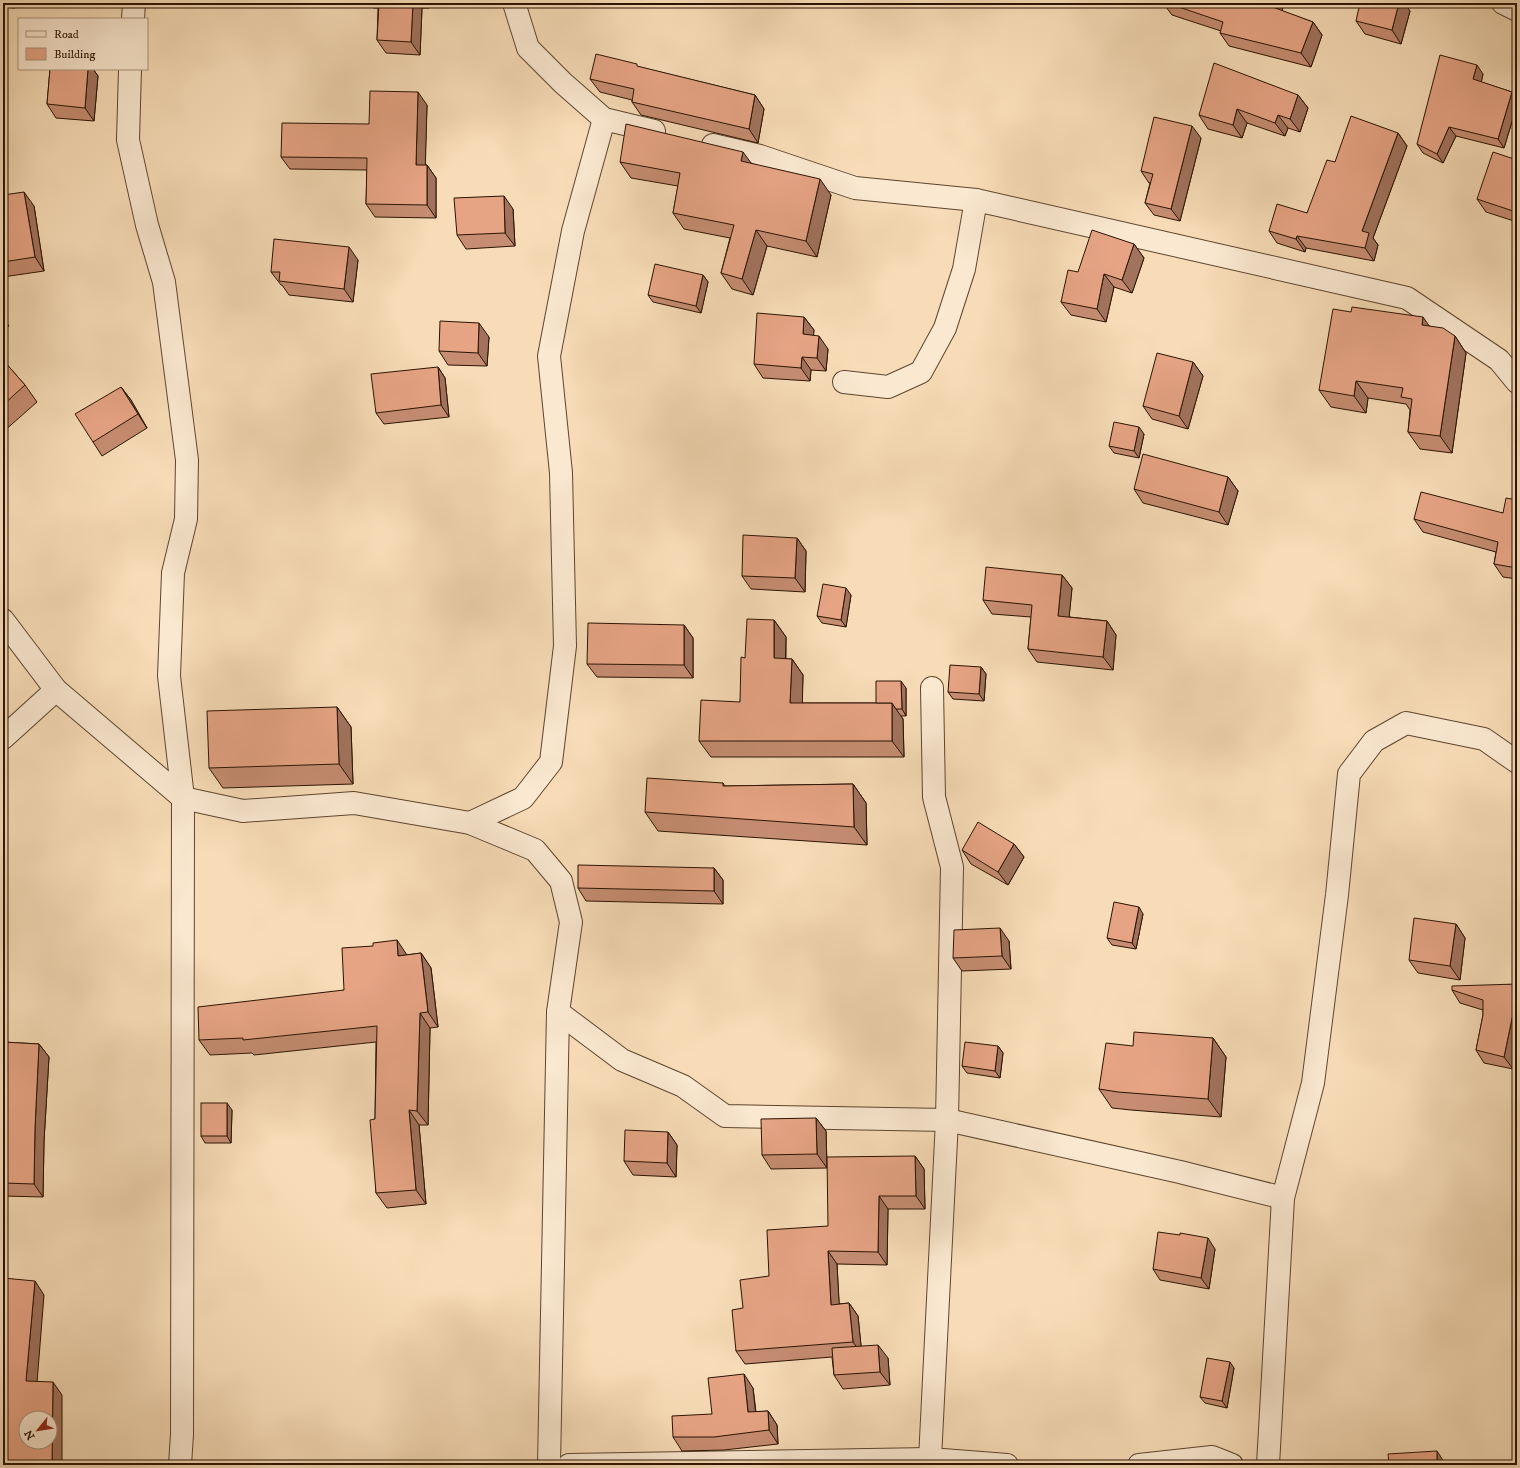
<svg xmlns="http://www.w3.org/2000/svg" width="1520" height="1468" font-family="'IM FELL DW Pica',serif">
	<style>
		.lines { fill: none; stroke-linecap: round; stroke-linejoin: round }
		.minor-casing { stroke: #5e452e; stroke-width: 24 }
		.minor { stroke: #fae8d0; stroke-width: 22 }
		.wall { fill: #c68d72; stroke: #2b1300 }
		.shaded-wall { fill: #a1735d; stroke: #2b1300 }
		.building { fill: #e6a485; stroke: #2b1300; fill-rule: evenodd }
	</style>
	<rect width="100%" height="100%" fill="#f7dcb7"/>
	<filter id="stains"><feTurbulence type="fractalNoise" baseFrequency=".005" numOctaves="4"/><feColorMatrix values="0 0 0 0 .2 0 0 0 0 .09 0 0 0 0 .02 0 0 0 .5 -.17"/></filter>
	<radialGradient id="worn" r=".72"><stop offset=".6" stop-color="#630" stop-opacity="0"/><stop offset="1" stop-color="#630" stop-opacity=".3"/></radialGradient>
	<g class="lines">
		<defs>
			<g id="minor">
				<path d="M514,3L528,48L563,83L604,119L654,131"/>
				<path d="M1503,3L1517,10"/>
				<path d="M133,19L134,3"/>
				<path d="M130,69L128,140L147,225L164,282L187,460L186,519L173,573L169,676L183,798L182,1434L180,1465"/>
				<path d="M713,145L760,156L855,188L976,200L1407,298L1499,360L1517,382"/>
				<path d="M844,382L888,387L921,372L945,328L964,269L976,200"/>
				<path d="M3,620L56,690L183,798L243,811L354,803L470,823L535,850L561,881L571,922L558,1012L549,1465"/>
				<path d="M932,688L934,797L952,867L947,1120L930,1459L1007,1465"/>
				<path d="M3,738L56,690"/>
				<path d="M470,823L523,798L551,762L565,646L561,473L549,356L573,231L604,119"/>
				<path d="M558,1012L622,1060L683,1086L725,1116L947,1120L1180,1172L1283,1198L1313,1083L1337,895L1349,774L1374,741L1406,723L1484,739L1517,762"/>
				<path d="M569,1465L930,1459"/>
				<path d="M1139,1465L1212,1457L1232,1465"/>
				<path d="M1268,1465L1283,1198"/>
			</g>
		</defs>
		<use href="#minor" class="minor-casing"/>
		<use href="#minor" class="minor"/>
	</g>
	<g class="wall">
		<path d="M3,3H15V8L3,7Z"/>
		<path d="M370,3H429V8H422L420,55L386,53L377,40L378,8H373Z"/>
		<path d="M1163,3H1284L1282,11L1313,22L1322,35L1311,67L1229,46L1220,33L1221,31L1172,15Z"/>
		<path d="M1410,11L1401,44L1365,34L1356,21Z"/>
		<path d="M639,67L755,95L764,109L758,143L641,115L632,102V100L600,92L590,79Z"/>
		<path d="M50,69H93L98,76L94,121L56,118L47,104Z"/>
		<path d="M1483,74L1481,82L1512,92L1517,99V105L1504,148L1456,136L1443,163L1423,153L1417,144Z"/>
		<path d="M1298,95L1308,108L1300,132L1288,128L1285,136L1247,123L1242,138L1208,129L1199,115Z"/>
		<path d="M427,105L425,165H427L436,178V218L375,217L366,204L367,170L290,169L281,157L369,124Z"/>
		<path d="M1398,133L1407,146L1373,238L1378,245L1374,261L1306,248L1305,252L1277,243L1269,231L1307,213L1335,162Z"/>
		<path d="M1201,138L1180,221L1154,215L1145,203L1150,183H1149L1141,171Z"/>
		<path d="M1517,160V222L1486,212L1477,199Z"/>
		<path d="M620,162L751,163L831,195L817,257L767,246L753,295L732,289L721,273L730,238L684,229L673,213L678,186L631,178Z"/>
		<path d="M3,195L34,206L44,271L3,277Z"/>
		<path d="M513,209L515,246L466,249L457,235Z"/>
		<path d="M1134,244L1144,258L1132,293L1114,287L1106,322L1071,315L1061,302L1078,272Z"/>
		<path d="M358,260L353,302L289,295L282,285H281L271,272Z"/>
		<path d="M703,275L708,282L701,313L653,302L648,295Z"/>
		<path d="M3,317L9,326L3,331Z"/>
		<path d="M804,317L814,330L813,335L828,349L826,371L811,370L810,381L763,378L754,364Z"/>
		<path d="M1429,326L1455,336L1466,353L1452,453L1420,449L1408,432L1410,410L1406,404L1368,398L1366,413L1331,407L1319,390Z"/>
		<path d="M489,337L487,366L448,365L439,351Z"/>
		<path d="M3,360L25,385L37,402L3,432Z"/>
		<path d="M1193,362L1203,376L1188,429L1152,419L1143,406Z"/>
		<path d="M438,367L445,378L449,417L384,424L376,413Z"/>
		<path d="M121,387L131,400L147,428L102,456L93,442Z"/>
		<path d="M1144,434L1139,458L1114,453L1109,446Z"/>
		<path d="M1228,477L1238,491L1228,525L1143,503L1134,489Z"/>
		<path d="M1517,500V579L1503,577L1494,564L1496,552L1423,532L1414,519L1503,513Z"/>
		<path d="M797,538L806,551L805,592L751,589L742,576Z"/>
		<path d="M1062,575L1072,588L1069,617L1107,621L1116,635L1113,670L1037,662L1028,649L1031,617L992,614L983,600Z"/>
		<path d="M851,595L846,627L822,623L817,616Z"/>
		<path d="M774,620L786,637V659H792L803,675L802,703H876L906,688V716H901L903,719L904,757H711L699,741L740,702L745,658Z"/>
		<path d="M684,625L693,638V678L597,677L587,664Z"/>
		<path d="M981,667L986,674L984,701L953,699L948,692Z"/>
		<path d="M337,707L351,727L353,784L223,788L209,768Z"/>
		<path d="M723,783L725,786L853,784L866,803L867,845L658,831L645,812Z"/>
		<path d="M1014,844L1024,857L1008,885L971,864L962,850Z"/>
		<path d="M714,868L723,880V904L586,901L578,888Z"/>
		<path d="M1143,914L1136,949L1112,945L1107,938Z"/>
		<path d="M1456,924L1465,938L1460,980L1418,973L1409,960Z"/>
		<path d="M1009,941L1011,969L962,971L953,958Z"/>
		<path d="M421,953L431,968L438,1027L430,1028L428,1125H419L426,1204L387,1208L376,1193L375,1119L376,1042L254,1055L252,1053L210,1055L199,1040L344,990L407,955Z"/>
		<path d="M1517,984V1050L1513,1069L1484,1063L1476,1050L1483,1015V1010L1460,1003L1452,990Z"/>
		<path d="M1213,1038L1226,1057L1221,1117L1131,1110L1112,1108L1099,1089L1133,1046Z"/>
		<path d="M3,1042L39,1044L49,1057L44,1141L43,1197L3,1196Z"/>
		<path d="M998,1046L1003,1053L1000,1078L967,1073L962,1066Z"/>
		<path d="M232,1110L231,1143H205L201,1136Z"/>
		<path d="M816,1118L826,1131L827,1168L771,1169L762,1155Z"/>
		<path d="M668,1132L677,1145L676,1177L633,1175L624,1161Z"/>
		<path d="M915,1156L924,1169L925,1209H888L887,1265L837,1264L839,1304L849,1303L858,1316L861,1346L888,1358L890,1385L843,1389L834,1375L832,1357L745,1364L736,1351L769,1276L828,1226Z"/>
		<path d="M1180,1235L1215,1249L1209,1289L1160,1280L1153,1269Z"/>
		<path d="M1234,1368L1227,1408L1205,1403L1200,1397Z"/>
		<path d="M753,1388L756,1412L768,1411L777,1425L778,1444L724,1450L682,1451L673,1437L712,1414Z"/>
	</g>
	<g class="shaded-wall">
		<path d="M12,3H15V8Z"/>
		<path d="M413,3H419L422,8L420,55L411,42Z"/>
		<path d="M425,3H429V8Z"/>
		<path d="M1271,3H1284L1280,20L1270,6Z"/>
		<path d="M1399,3H1405L1410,11L1401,44L1392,30Z"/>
		<path d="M1313,22L1322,35L1311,67L1301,53Z"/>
		<path d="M1477,65L1483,74L1480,89L1473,79Z"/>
		<path d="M88,69H93L98,76L94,121L85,108Z"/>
		<path d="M418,92L427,105L425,178L416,165Z"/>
		<path d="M1512,92L1517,99V105L1504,148L1498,139Z"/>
		<path d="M755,95L764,109L758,143L749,129Z"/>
		<path d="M1298,95L1308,108L1300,132L1290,119Z"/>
		<path d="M1237,109L1247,123L1242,138L1233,125Z"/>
		<path d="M1278,115L1288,128L1285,136L1275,123Z"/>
		<path d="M1192,126L1201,138L1180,221L1171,209Z"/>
		<path d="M1449,127L1456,136L1443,163L1437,154Z"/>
		<path d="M1398,133L1407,146L1373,238L1378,245L1374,261L1365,248L1362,231Z"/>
		<path d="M743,152L754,167L741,161Z"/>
		<path d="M427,165L436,178V218L427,205Z"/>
		<path d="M820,179L831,195L817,257L806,241Z"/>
		<path d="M24,192L34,206L44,271L35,257Z"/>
		<path d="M504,196L513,209L515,246L505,233Z"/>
		<path d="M1517,198V217L1513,211Z"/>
		<path d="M756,230L767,246L753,295L742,279Z"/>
		<path d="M1297,236L1306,248L1305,252L1296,239Z"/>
		<path d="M1134,244L1144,258L1132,293L1122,280Z"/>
		<path d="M349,247L358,260L353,302L344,289Z"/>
		<path d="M1104,274L1114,287L1106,322L1097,309Z"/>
		<path d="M703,275L708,282L701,313L696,306Z"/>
		<path d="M804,317L814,330L813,347L803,334Z"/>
		<path d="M1423,317L1435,334L1422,325Z"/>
		<path d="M479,323L489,337L487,366L478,353Z"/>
		<path d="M819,336L828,349L826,371L817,358Z"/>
		<path d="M1455,336L1466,353L1452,453L1440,436Z"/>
		<path d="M802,357L811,370L810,381L801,368Z"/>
		<path d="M1193,362L1203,376L1188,429L1179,416Z"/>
		<path d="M438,367L445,378L449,417L441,405Z"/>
		<path d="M1356,381L1368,398L1366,413L1354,396Z"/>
		<path d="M121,387L131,400L147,428L138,414Z"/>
		<path d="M1139,427L1144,434L1139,458L1134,451Z"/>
		<path d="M1228,477L1238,491L1228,525L1219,512Z"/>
		<path d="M797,538L806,551L805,592L795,578Z"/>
		<path d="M1062,575L1072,588L1068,629L1058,616Z"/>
		<path d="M846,588L851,595L846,627L841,620Z"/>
		<path d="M774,620L786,637L785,675L774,658Z"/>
		<path d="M1107,621L1116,635L1113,670L1103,657Z"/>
		<path d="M684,625L693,638V678L684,665Z"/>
		<path d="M792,659L803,675L802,719L790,703Z"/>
		<path d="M981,667L986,674L984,701L979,694Z"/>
		<path d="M901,681L906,688V716L902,709Z"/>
		<path d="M892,703L903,719L904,757L892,741Z"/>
		<path d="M337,707L351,727L353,784L339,764Z"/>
		<path d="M853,784L866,803L867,845L854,827Z"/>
		<path d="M1014,844L1024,857L1008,885L998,872Z"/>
		<path d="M714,868L723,880V904L714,891Z"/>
		<path d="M1139,907L1143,914L1136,949L1132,943Z"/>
		<path d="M1456,924L1465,938L1460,980L1450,966Z"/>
		<path d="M1000,928L1009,941L1011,969L1002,956Z"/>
		<path d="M397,940L407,955L398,956Z"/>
		<path d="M421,953L431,968L438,1027L428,1012Z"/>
		<path d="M1514,1009L1517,1013V1050L1513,1069L1504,1057Z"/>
		<path d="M420,1013L430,1028L428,1125L417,1111Z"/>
		<path d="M1213,1038L1226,1057L1221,1117L1208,1099Z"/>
		<path d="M39,1044L49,1057L44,1141L43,1197L34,1184L35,1128Z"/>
		<path d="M998,1046L1003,1053L1000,1078L995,1071Z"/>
		<path d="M227,1103L232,1110L231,1143L227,1136Z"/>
		<path d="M409,1110L419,1125L426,1204L416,1190Z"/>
		<path d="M816,1118L826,1131L827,1168L817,1154Z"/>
		<path d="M668,1132L677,1145L676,1177L667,1163Z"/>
		<path d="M915,1156L924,1169L925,1209L916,1196Z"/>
		<path d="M879,1196L888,1209L887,1265L878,1252Z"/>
		<path d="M1208,1238L1215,1249L1209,1289L1201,1278Z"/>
		<path d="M828,1251L837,1264L840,1318L831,1305Z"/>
		<path d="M35,1281L44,1295L36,1395L26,1381Z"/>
		<path d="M849,1303L858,1316L862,1355L853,1342Z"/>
		<path d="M878,1345L888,1358L890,1385L880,1372Z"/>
		<path d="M1230,1362L1234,1368L1227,1408L1222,1401Z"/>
		<path d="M744,1374L753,1388L757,1426L748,1412Z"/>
		<path d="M53,1382L62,1395V1465L52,1462Z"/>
		<path d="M768,1411L777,1425L778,1444L769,1430Z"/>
		<path d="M1437,1451L1446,1465H1437Z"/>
	</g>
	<g class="building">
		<path d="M379,3H413L411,42L377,40Z"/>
		<path d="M1167,3H1271L1270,6L1313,22L1301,53L1220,33L1223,22Z"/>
		<path d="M1360,3H1399L1392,30L1356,21Z"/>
		<path d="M596,54L637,64V66L755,95L749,129L632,102L634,89L590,79Z"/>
		<path d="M1440,55L1477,65L1473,79L1512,92L1498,139L1449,127L1437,154L1417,144Z"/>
		<path d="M1214,63L1298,95L1290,119L1278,115L1275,123L1237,109L1233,125L1199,115Z"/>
		<path d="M50,69H88L85,108L47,104Z"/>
		<path d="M370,91L418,92L416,165H427V205L366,204L367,158L281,157L282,123L369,124Z"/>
		<path d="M1351,116L1398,133L1362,231L1369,233L1365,248L1297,236L1296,239L1269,231L1277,204L1307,213L1327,160L1335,162Z"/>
		<path d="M1154,117L1192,126L1171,209L1145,203L1153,174L1141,171Z"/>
		<path d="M626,124L743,152L741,161L820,179L806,241L756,230L742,279L721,273L734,225L673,213L680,173L620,162Z"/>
		<path d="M1493,152L1517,160V198L1513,211L1477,199Z"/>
		<path d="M24,192L35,257L3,262V195Z"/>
		<path d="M504,196L505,233L457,235L454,198Z"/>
		<path d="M1092,230L1134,244L1122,280L1104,274L1097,309L1061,302L1068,270L1078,272Z"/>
		<path d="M274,239L349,247L344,289L279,281L280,272H271Z"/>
		<path d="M655,264L703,275L696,306L648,295Z"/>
		<path d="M1352,307L1423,317L1422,325L1443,328L1455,336L1440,436L1408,432L1412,399L1401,397L1403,388L1356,381L1354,396L1319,390L1333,309L1351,312Z"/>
		<path d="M757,313L804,317L803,334L819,336L817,358L802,357L801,368L754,364Z"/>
		<path d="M440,321L479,323L478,353L439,351Z"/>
		<path d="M1157,353L1193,362L1179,416L1143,406Z"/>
		<path d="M3,360L25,385L3,405Z"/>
		<path d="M438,367L441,405L376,413L371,374Z"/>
		<path d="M121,387L138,414L93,442L75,414Z"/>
		<path d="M1114,422L1139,427L1134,451L1109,446Z"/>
		<path d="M1143,454L1228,477L1219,512L1134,489Z"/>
		<path d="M1421,492L1503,513L1506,498L1517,500V568L1494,564L1498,542L1414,519Z"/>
		<path d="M743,535L797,538L795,578L742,576Z"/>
		<path d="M986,567L1062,575L1058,616L1107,621L1103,657L1028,649L1032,605L983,600Z"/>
		<path d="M823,584L846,588L841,620L817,616Z"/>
		<path d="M747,619L774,620V658L792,659L790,703H892V741H699L701,700L740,702L741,657L745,658Z"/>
		<path d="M588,623L684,625V665L587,664Z"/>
		<path d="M950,665L981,667L979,694L948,692Z"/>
		<path d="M876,681H901L902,709H896L892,703H876Z"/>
		<path d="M337,707L339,764L209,768L207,711Z"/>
		<path d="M647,778L723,783V786L853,784L854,827L645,812Z"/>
		<path d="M978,822L1014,844L998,872L962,850Z"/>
		<path d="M578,865L714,868V891L578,888Z"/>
		<path d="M1114,902L1139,907L1132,943L1107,938Z"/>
		<path d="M1414,918L1456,924L1450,966L1409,960Z"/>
		<path d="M1000,928L1002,956L953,958L954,930Z"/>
		<path d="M397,940L398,956L421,953L428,1012L420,1013L417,1111L409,1110L416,1190L376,1193L370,1120L375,1119L377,1026L243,1040V1038L199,1040L198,1007L344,990L342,948L373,946V943Z"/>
		<path d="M1517,984V1010L1514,1009L1504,1057L1476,1050L1483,1015V1000L1452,990V986Z"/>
		<path d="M1134,1032L1213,1038L1208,1099L1118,1092L1099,1089L1106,1043L1133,1046Z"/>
		<path d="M3,1042L39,1044L35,1128L34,1184L3,1183Z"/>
		<path d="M965,1042L998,1046L995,1071L962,1066Z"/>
		<rect x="201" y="1103" width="26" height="33"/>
		<path d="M816,1118L817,1154L762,1155L761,1119Z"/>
		<path d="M625,1130L668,1132L667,1163L624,1161Z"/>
		<path d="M915,1156L916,1196H879L878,1252L828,1251L831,1305L849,1303L853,1342L736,1351L732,1310L743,1308L740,1280L769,1276L767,1230L828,1226L827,1157Z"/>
		<path d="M1158,1232L1180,1235V1233L1208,1238L1201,1278L1153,1269Z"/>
		<path d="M3,1278L35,1281L26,1381L53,1382L52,1462L76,1465H3ZM26,1418H50V1442H26Z"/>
		<path d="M878,1345L880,1372L834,1375L832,1348Z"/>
		<path d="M1207,1358L1230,1362L1222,1401L1200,1397Z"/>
		<path d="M744,1374L748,1412L768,1411L769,1430L714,1437H673L672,1416L712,1414L708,1378Z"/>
		<path d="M1437,1451V1465H1389L1388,1454Z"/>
	</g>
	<rect width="1520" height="1468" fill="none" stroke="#f7dcb7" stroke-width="16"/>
	<rect x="4" y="4" width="1512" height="1460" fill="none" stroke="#2b1300" stroke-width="2"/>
	<rect x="8" y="8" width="1504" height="1452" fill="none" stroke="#2b1300"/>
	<rect x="18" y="18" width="130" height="52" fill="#fae8d0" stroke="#a7937d"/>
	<rect x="26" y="31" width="20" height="6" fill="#fae8d0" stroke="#a7937d"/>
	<text x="54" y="38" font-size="12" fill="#2b1300">Road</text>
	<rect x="26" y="48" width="20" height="12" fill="#e6a485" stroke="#a7937d"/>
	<text x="54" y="58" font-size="12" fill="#2b1300">Building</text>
	<g transform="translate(38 1430) rotate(240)"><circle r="19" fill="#fae8d0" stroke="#a7937d"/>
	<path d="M0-3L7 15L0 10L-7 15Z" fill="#8f2418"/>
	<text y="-6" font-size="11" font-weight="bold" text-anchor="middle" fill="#2b1300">N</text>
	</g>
	<rect width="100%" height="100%" filter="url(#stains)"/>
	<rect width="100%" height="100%" fill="url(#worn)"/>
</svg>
